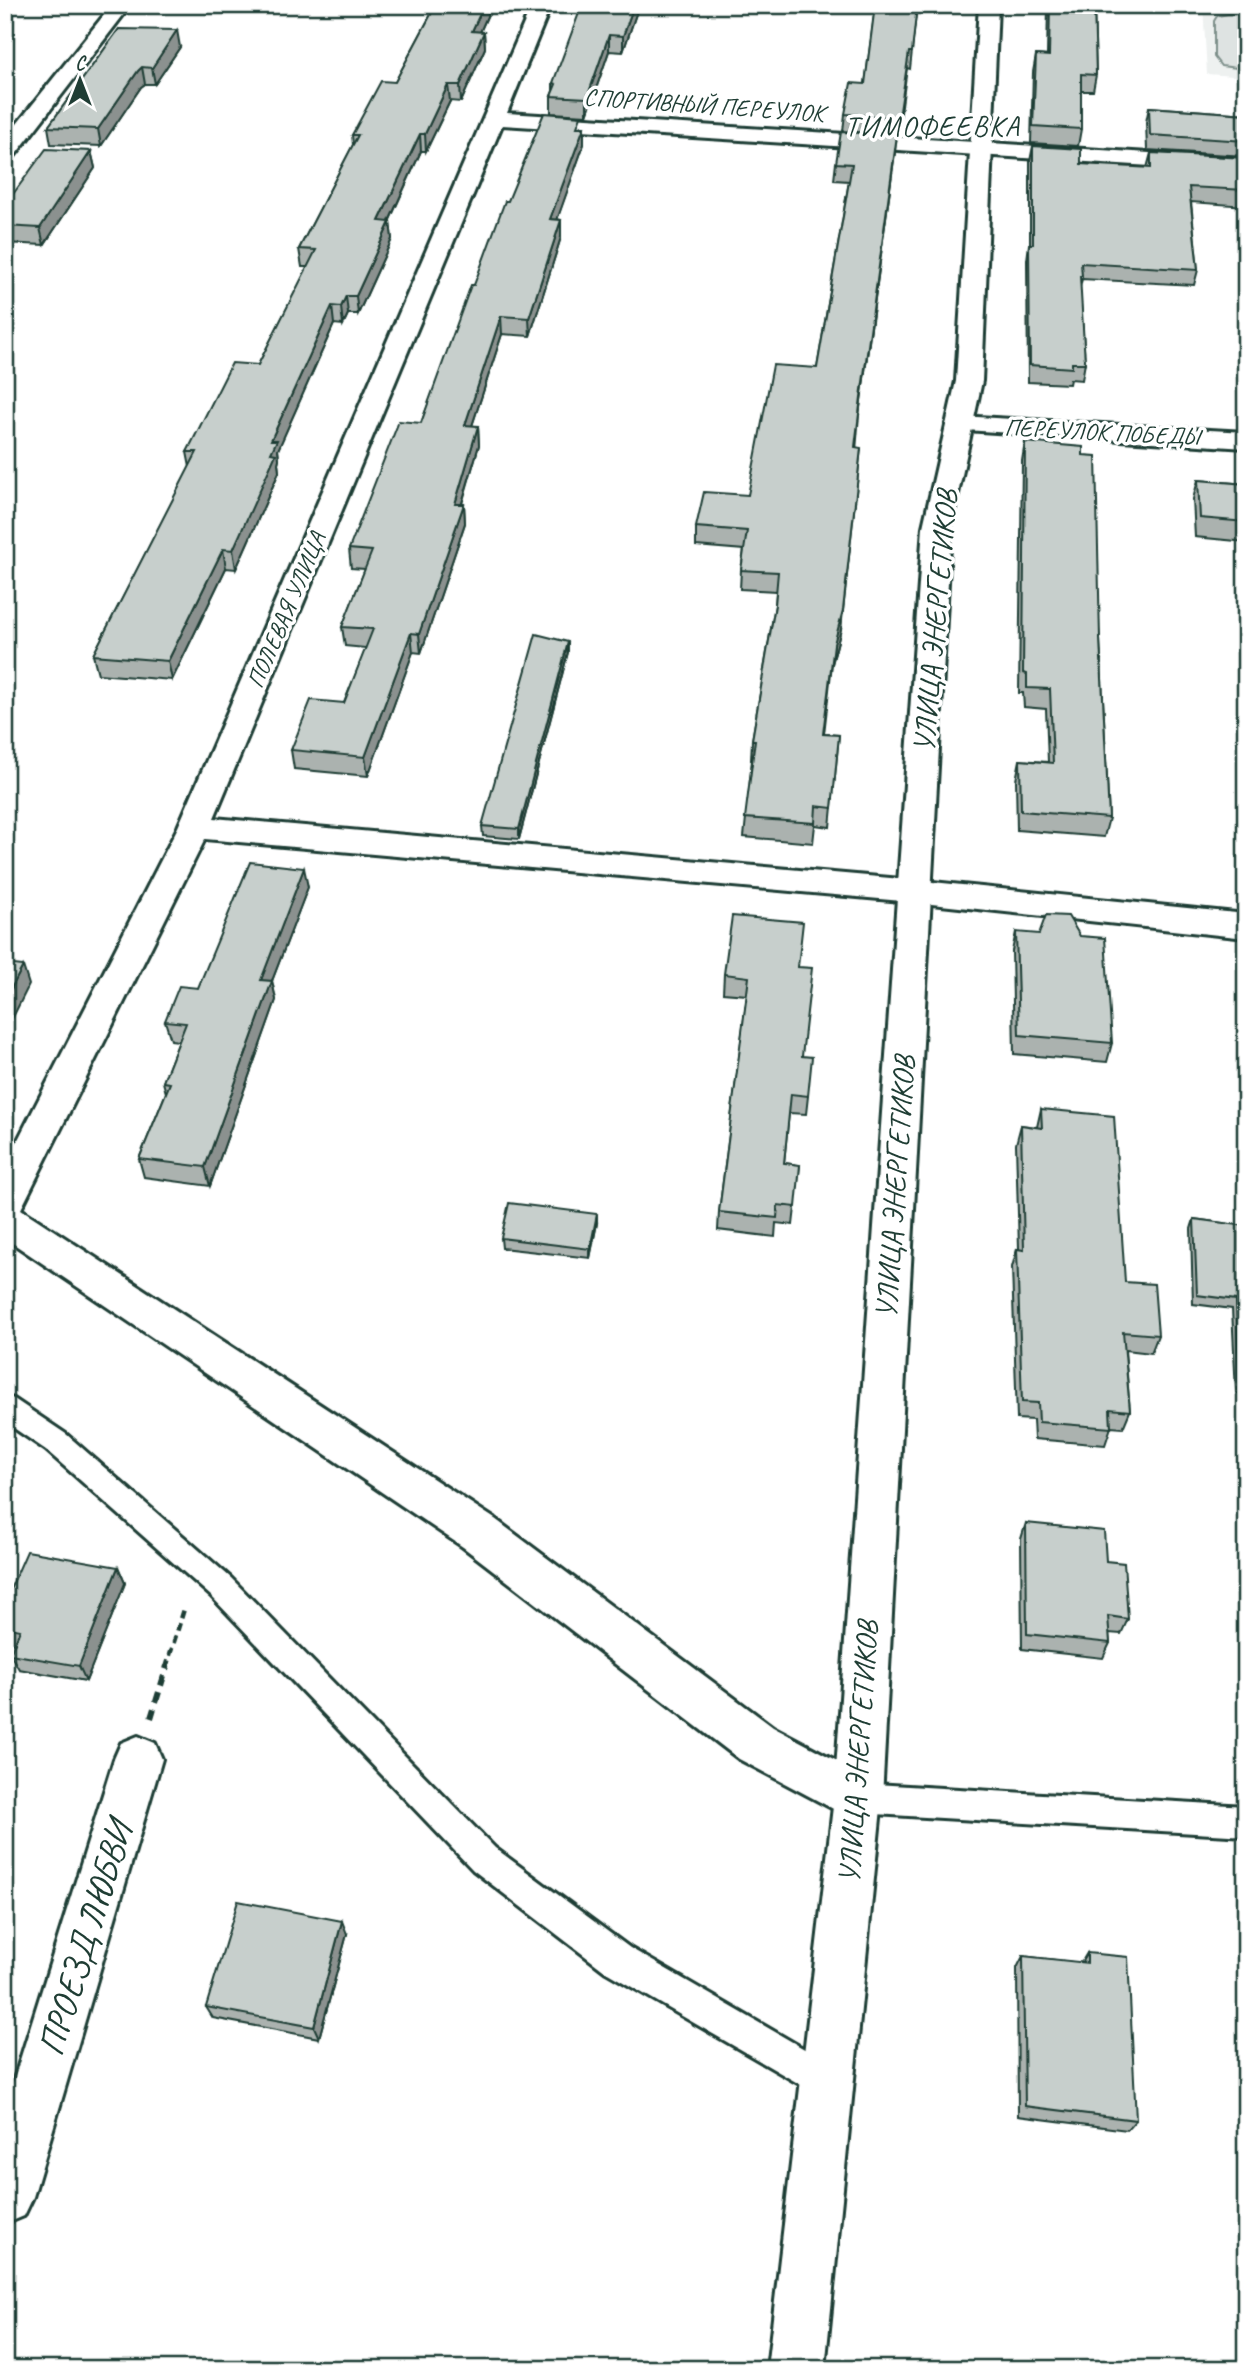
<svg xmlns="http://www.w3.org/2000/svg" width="1251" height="2374" font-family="Caveat,sans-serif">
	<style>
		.built { fill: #eef1f0 }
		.green { fill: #dee3e2; stroke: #7e908b; stroke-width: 2 }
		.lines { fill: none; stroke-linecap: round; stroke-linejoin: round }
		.service-casing { stroke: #1f3d34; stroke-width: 6 }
		.minor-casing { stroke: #1f3d34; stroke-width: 6 }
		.tertiary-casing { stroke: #1f3d34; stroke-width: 6 }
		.path-far1 { stroke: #1f3d34; stroke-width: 4.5; stroke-dasharray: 8 5; stroke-linecap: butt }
		.path { stroke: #1f3d34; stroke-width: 6; stroke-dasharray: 10 7; stroke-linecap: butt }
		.service { fill: #fff; fill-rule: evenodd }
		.minor { fill: #fff; fill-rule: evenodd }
		.tertiary { fill: #fff; fill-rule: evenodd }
		.wall { fill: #abb2af; stroke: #1f3d34; stroke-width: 2 }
		.shaded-wall { fill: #8b918f; stroke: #1f3d34; stroke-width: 2 }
		.building { fill: #c7cfcc; stroke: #1f3d34; stroke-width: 2 }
		.labels { text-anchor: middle; stroke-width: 7; stroke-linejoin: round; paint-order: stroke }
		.far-street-label { font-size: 24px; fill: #1f3d34; stroke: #fff }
		.far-quarter-label { font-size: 28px; letter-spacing: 2px; fill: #1f3d34; stroke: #fff }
		.street-label { font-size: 30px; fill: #1f3d34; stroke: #fff }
		.near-street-label { font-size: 37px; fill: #1f3d34; stroke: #fff }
	</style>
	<rect width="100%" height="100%" fill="#fff"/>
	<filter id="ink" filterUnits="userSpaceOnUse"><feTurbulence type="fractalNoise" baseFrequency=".0143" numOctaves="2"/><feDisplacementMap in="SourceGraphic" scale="14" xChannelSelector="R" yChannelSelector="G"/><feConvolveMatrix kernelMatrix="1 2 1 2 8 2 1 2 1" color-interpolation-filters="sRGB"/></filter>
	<g filter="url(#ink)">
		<path class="built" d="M1203,5H1246V77L1207,74Z"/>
		<path class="green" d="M1229,14L1246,15V69L1221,66L1214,57V21L1217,16Z"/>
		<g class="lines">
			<defs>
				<g id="service">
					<path d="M5,1396L14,1399L66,1434L231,1578L495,1848L630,1948L839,2069L844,2081L839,2093L827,2098L815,2093L606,1972L473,1870L211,1596L46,1450L5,1422Z"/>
					<path d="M858,1783L1246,1806V1836L858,1813L847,1809L843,1798L847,1787Z"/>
				</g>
				<g id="minor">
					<path d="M112,5H131L13,158L5,159V139Z"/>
					<path d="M532,5H551L507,113L1246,159V172L502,125L214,818L913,880L1246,914V938L913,902L205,839L21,1209L495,1519L773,1727L875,1781L882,1798L875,1815L858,1822L739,1759L463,1547L5,1238V1165L178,827Z"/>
					<path d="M959,416L1246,432V448L950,429L946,424L950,419Z"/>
					<path d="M138,1736L155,1743L162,1759L33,2197L24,2216L5,2224V2108L114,1759L121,1743Z"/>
				</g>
				<path id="tertiary" d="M979,5H998L982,381L951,527L882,1798L825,2369H767L834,1798L923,527L956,381Z"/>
			</defs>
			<use href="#service" class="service-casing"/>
			<use href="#minor" class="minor-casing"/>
			<use href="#tertiary" class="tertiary-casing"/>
			<path class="path-far1" d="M166,1668L185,1606"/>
			<path class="path" d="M151,1718L167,1666"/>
			<use href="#service" class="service"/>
			<use href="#minor" class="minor"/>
			<use href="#tertiary" class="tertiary"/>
		</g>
		<g class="wall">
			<path d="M436,5H492L480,32H484L485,48L461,102L450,101L426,151H421L389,222H390L392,239L358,314H348L343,325L334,324L278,449L279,459L278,463L279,472L236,569L226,568L172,680L98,674L93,655L190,467L187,452L258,365L308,267H302L299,249L353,145L352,135L395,82Z"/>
			<path d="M639,5L623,52L609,51L587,115L551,113V96L553,91V83Z"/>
			<path d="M864,5H917L910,69L907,68L898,135L843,131L845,114L865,84L875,8L864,7Z"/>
			<path d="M1048,5H1094L1096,75L1093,91H1081V129L1078,146L1031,143L1033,72L1036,55L1047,56Z"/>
			<path d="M119,29L180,47L155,84H145L141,87L101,146L51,144L48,127Z"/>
			<path d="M1149,107L1246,114V156L1147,150L1146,122Z"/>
			<path d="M581,127L584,144L557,219L561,220V237L530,336L502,334L472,426H478L479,445L462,504H464L465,523L421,653L413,652L368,776L294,769L291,750L344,703L366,648L345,646L342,627L365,569L351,568L349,549L421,423L474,285Z"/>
			<path d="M1033,146L1081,164L1147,168L1151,153L1246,158V206L1191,202L1198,270L1194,285L1082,279L1080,287L1085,363L1082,380L1070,379L1069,384L1028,382L1027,260L1029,244H1030V161Z"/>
			<path d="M91,151L95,168L44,245L5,243V205Z"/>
			<path d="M895,152L859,415L841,629L832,664L824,734L839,735L830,827L815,825L813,843L744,837L752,760H751L752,740L775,605L776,591L740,589L741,570L744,550L696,546V527L748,495L817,368L849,181L834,180L836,163Z"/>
			<path d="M1025,442L1083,455L1100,639L1109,818L1104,837L1017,830L1016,780L1020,760L1048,762L1046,709L1024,707L1023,693H1019L1022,461Z"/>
			<path d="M1198,480L1246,484V542L1195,537L1193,499Z"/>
			<path d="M568,642V652L519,839L483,836L482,826Z"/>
			<path d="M308,887L272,981L276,1000L210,1186L144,1177L139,1159L166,1093L163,1082L179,1041L171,1040L165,1021L198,988Z"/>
			<path d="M1016,932L1112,1043L1107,1062L1014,1054L1012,951Z"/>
			<path d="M798,967L802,1056L808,1096L806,1114L789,1113L784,1163L800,1165L793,1225L776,1223L775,1237L718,1230L719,1212L747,995L723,993L724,974Z"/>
			<path d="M1041,1109L1125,1282L1158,1335L1151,1353L1125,1350L1130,1411L1123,1428L1111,1427L1105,1445L1034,1439L1033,1420L1017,1419L1012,1267L1017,1249H1019L1016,1144L1021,1125L1037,1127Z"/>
			<path d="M1194,1219L1246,1226V1395L1236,1393L1232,1309L1193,1304L1191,1229Z"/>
			<path d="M597,1223L590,1258L502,1248L501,1238Z"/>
			<path d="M1026,1523L1106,1561L1128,1619L1121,1634L1109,1633L1110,1643L1103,1658L1022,1649L1021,1539Z"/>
			<path d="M118,1567L125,1583L86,1681L19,1669L10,1654L14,1643L5,1641V1601Z"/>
			<path d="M347,1934L319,2038L213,2018L206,2007Z"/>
			<path d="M1087,1953L1136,2120L1127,2130L1018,2116L1017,1968L1023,1956L1081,1963Z"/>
		</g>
		<g class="shaded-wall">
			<path d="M484,5H492L473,48L472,31Z"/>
			<path d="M634,5H639L623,52V36Z"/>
			<path d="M177,30L180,47L155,84L152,68Z"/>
			<path d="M484,32L485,48L461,102L460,85Z"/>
			<path d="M609,35V51L587,115V98Z"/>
			<path d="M142,67L145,84L141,87L101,146L98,129L138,71Z"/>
			<path d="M448,85L450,101L426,151L425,134Z"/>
			<path d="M584,127V144L551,237L550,219Z"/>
			<path d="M420,134L421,151L381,239L379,221Z"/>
			<path d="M897,135L895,152L859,415L861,397Z"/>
			<path d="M91,151L95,168L44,245L40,228Z"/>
			<path d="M561,220V237L530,336L529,318Z"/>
			<path d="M390,222L392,239L358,314L356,296Z"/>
			<path d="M346,296L348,314L343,325L341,307Z"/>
			<path d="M332,306L334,324L278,450L279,459L278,463L279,472L236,569L233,550L271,453V440Z"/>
			<path d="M501,316L502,334L466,444L465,425Z"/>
			<path d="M478,426L479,445L456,523L455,504Z"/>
			<path d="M861,448L841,629L832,664L834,644Z"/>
			<path d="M464,504L465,523L421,653L419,634Z"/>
			<path d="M223,549L226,568L172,680L168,661Z"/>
			<path d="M411,633L413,652L368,776L365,757Z"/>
			<path d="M568,642V652L519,839V829Z"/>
			<path d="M304,868L308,887L265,999L261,980Z"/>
			<path d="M23,966L29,985L5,1033V1000Z"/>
			<path d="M272,981L276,1000L210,1186L205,1167Z"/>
			<path d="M597,1214V1223L590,1258V1249Z"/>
			<path d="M118,1567L125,1583L86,1681L79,1666Z"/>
			<path d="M5,1701L15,1717L5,1746Z"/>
			<path d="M342,1921L347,1934L319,2038L314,2027Z"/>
		</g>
		<g class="building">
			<path d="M436,5H484L472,31L484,32L460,85H448L425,134H420L379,221L390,222L356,296H346L341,307L332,306L271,440H277L271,453L276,454L233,550L223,549L168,661L93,655L197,452H187L232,363L258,365L316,250L299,249L358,135H352L381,81L395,82Z"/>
			<path d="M582,5H634L623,36L609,35L587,98L551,96L556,84L553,83Z"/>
			<path d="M875,5H917L912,52H909L899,118L845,114L851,83L865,84Z"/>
			<path d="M1050,5H1094L1096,75L1081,74V129L1033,126L1036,55L1049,56Z"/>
			<path d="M119,29L177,30L152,68L142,67L138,71L98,129L48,127Z"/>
			<path d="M1149,107L1246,114V141L1150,135Z"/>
			<path d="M544,113L581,116L577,127H584L550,219L561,220L529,318L501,316L465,425L478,426L455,504H464L419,634L411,633L365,757L291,750L311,700L344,703L373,629L342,627L372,551L349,549L399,421L421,423L471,285H474L505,201H508Z"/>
			<path d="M841,132L897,135L861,397L855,447L861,448L843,610L834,644L823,734L839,735L832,808L816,806L815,823L745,818L755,740H752L775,605L778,572L741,570L747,531L696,527L704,492L748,495L773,365L817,368L852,164L836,163Z"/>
			<path d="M1033,146L1081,149V164L1151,168V153L1246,158V190L1189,187L1198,270L1081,263L1082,276H1080L1085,363H1072V368L1030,365L1029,244H1033Z"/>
			<path d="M46,149L91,151L40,228L5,226V205Z"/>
			<path d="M1025,442L1083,447V455L1096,456L1100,639L1109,818L1021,811L1020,760L1053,763L1050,689L1027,688V674L1023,673Z"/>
			<path d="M1198,480L1246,484V522L1200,518Z"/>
			<path d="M536,634L568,642L519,829L482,826Z"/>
			<path d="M250,862L304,868L261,980L272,981L205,1167L139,1159L170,1083L163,1082L186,1023L165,1021L179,986L198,988Z"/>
			<path d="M1046,915L1068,916L1080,936L1105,938L1112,1043L1019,1035L1016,932L1039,934Z"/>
			<path d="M732,916L803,922L798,967L812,968L802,1056L812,1057L808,1096L791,1094L784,1163L800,1165L796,1207L778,1205L777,1218L719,1212L749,977L724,974Z"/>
			<path d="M5,964L23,966L5,1000Z"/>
			<path d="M1041,1109L1114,1116L1125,1282L1154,1284L1158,1335L1123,1332L1130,1411L1110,1409L1111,1428L1039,1422L1038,1403L1022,1402L1017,1249L1024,1250L1021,1125L1042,1128Z"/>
			<path d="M509,1203L597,1214L590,1249L501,1238Z"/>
			<path d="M1194,1219L1246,1226V1385H1240L1236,1300L1197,1295Z"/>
			<path d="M1026,1523L1104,1531L1106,1561L1124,1563L1128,1619L1108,1616L1110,1643L1027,1634Z"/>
			<path d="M27,1551L118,1567L79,1666L10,1654L20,1630L5,1627V1601Z"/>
			<path d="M238,1901L342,1921L314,2027L206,2007Z"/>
			<path d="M1087,1953L1128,1957L1136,2120L1025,2106L1023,1956L1087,1963Z"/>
		</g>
	</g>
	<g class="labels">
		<g class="far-street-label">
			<text transform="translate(704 105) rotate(4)" y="8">СПОРТИВНЫЙ ПЕРЕУЛОК</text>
			<text transform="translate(1102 432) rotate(3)" y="8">ПЕРЕУЛОК ПОБЕДЫ</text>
			<text transform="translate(286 610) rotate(-67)" y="8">ПОЛЕВАЯ УЛИЦА</text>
		</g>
		<g class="far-quarter-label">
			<text x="933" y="136">ТИМОФЕЕВКА</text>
		</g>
		<g class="street-label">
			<text transform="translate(935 621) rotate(-85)" y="10">УЛИЦА ЭНЕРГЕТИКОВ</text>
			<text transform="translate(895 1187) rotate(-86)" y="10">УЛИЦА ЭНЕРГЕТИКОВ</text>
			<text transform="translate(858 1752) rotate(-86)" y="10">УЛИЦА ЭНЕРГЕТИКОВ</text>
		</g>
		<g class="near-street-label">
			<text transform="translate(84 1938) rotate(-73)" y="13">ПРОЕЗД ЛЮБВИ</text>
		</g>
	</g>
	<rect width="1251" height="2374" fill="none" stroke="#fff" stroke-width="28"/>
	<rect x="14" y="14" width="1223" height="2346" fill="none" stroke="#1f3d34" stroke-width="2.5" filter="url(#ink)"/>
	<g transform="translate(80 80)" stroke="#ffffff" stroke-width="5" paint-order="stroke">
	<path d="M0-5L12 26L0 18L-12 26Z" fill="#1f3d34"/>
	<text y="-10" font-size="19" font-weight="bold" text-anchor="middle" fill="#1f3d34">С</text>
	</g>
</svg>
